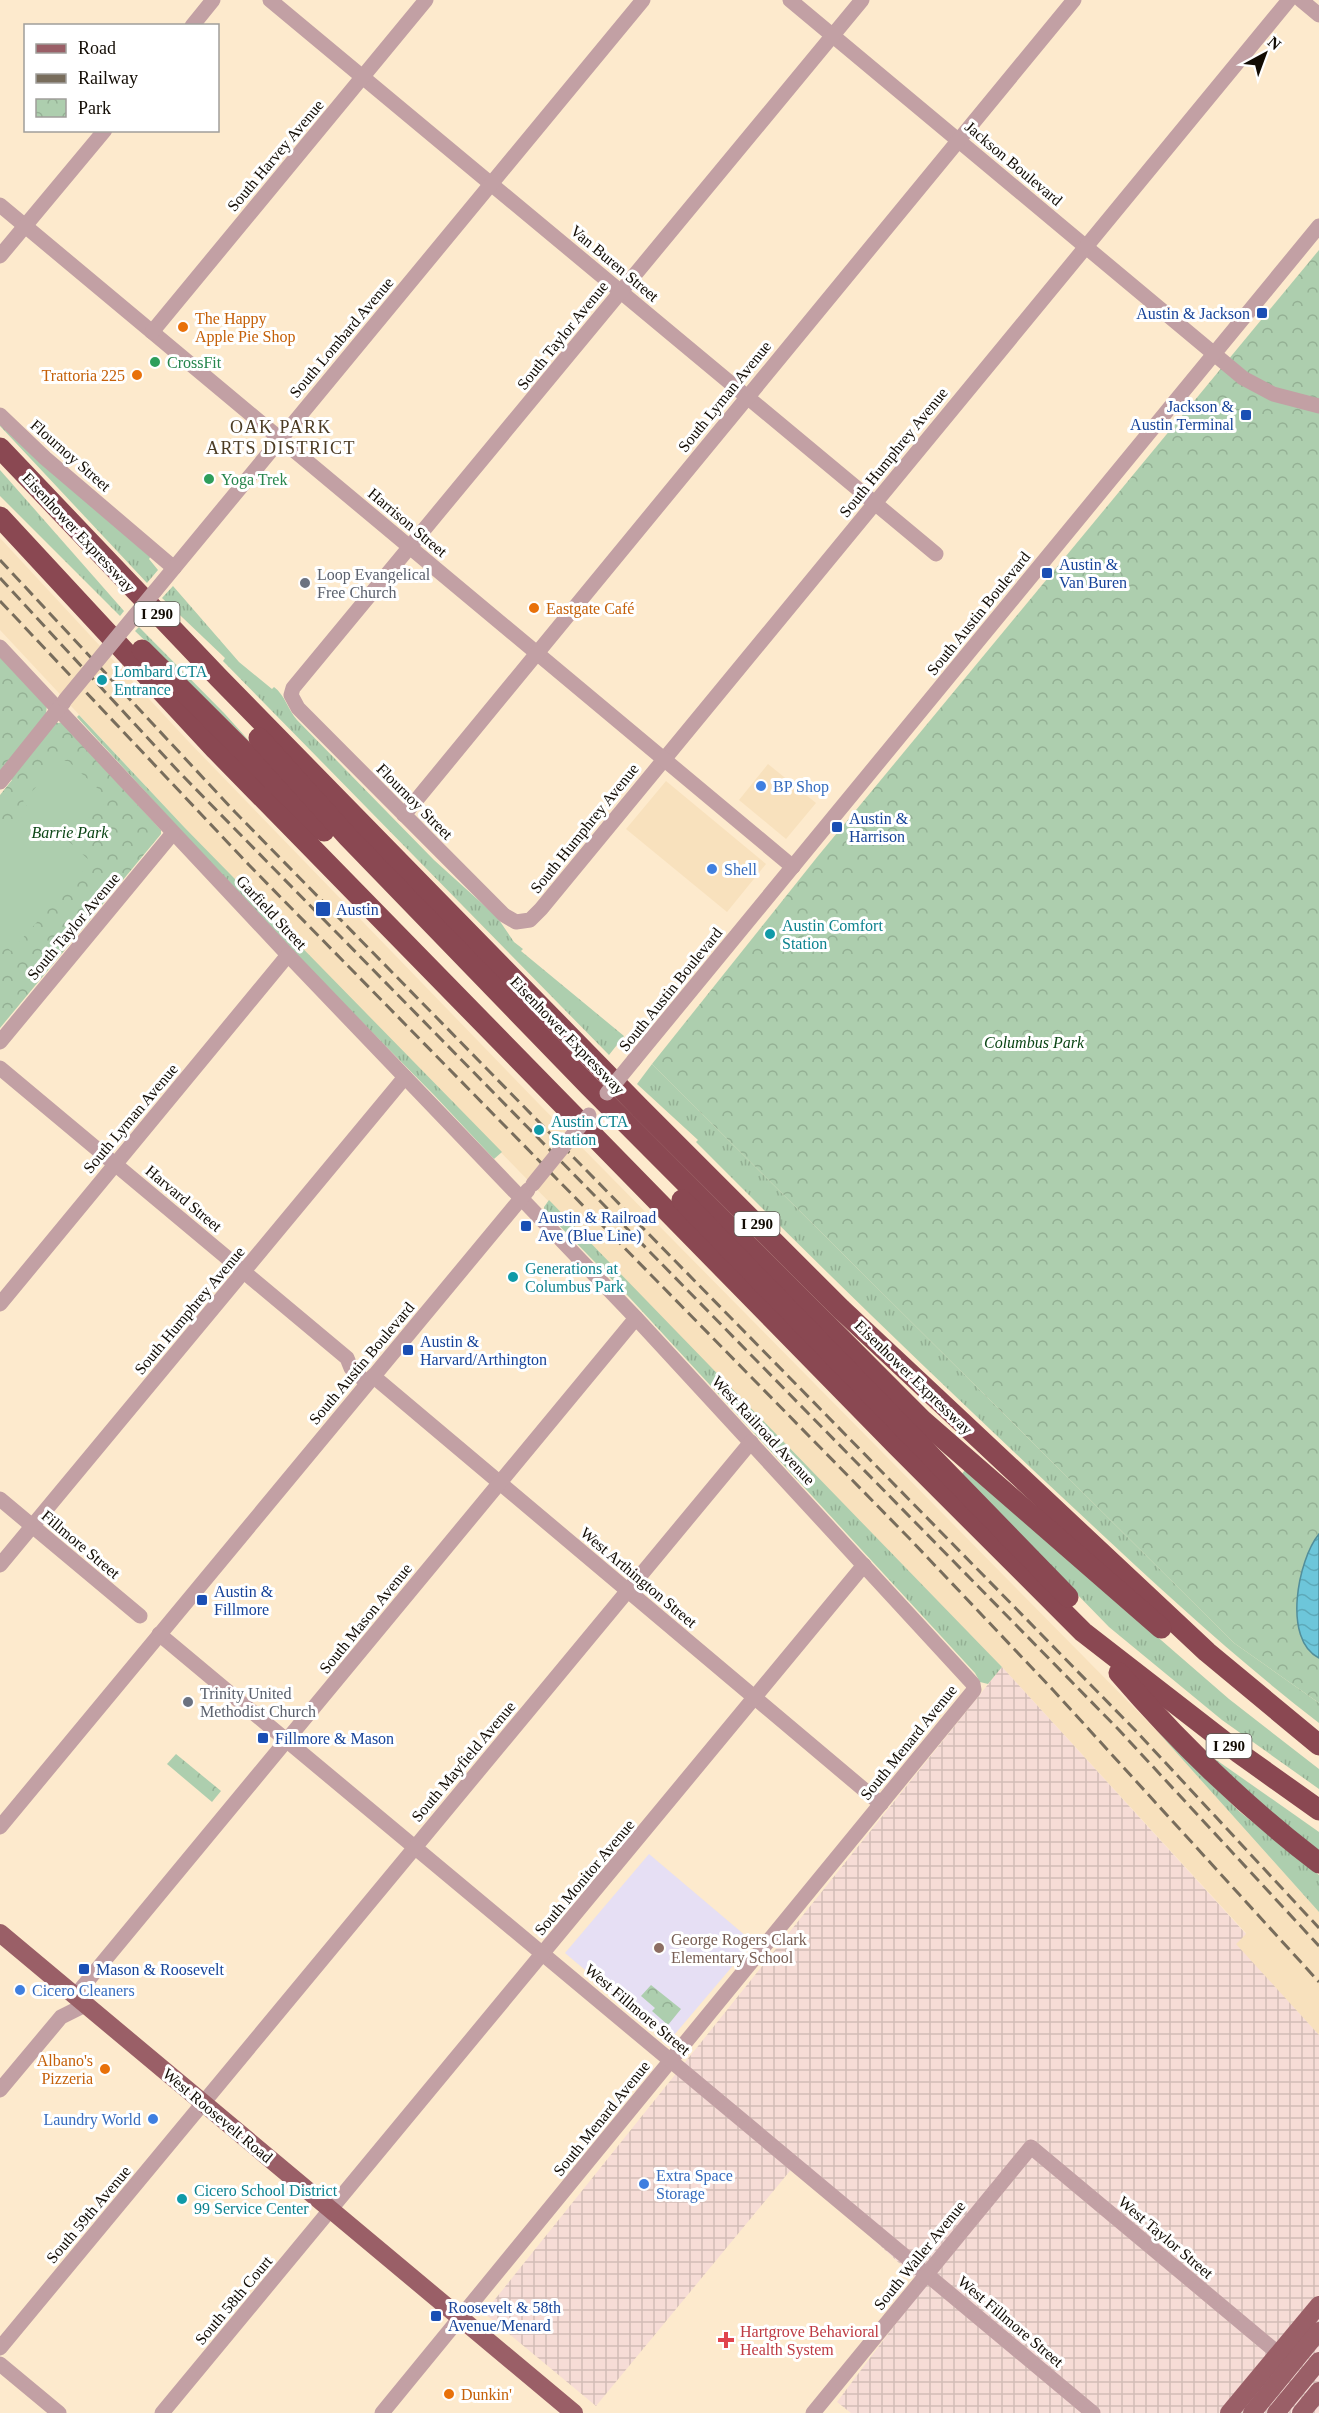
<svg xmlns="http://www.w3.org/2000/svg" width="1319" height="2413" font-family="'Times New Roman',serif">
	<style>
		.built { fill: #f8e1bd }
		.industrial { fill: url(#industrial-grid) }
		.education { fill: #e6dff4 }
		.grass { fill: url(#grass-tufts) }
		.park { fill: url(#park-crowns) }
		.garden { fill: #adceae }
		.water { fill: url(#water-waves); stroke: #528e9a; stroke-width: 1.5 }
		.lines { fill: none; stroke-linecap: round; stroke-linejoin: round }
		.minor { stroke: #c2a0a4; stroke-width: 15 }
		.major { stroke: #9a5f67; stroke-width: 18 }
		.highway { stroke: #8a4852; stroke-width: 21 }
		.rail { stroke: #786d5c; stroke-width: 3; stroke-dasharray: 12 6; stroke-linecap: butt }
		.minor-bridge { stroke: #c2a0a4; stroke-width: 15 }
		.transit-dot { fill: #1a4fb4; stroke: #fff; stroke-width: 2 }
		.food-dot { fill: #e8710a; stroke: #fff; stroke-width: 2 }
		.leisure-dot { fill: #2e9e5b; stroke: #fff; stroke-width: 2 }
		.worship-dot { fill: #6b7280; stroke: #fff; stroke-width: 2 }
		.culture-dot { fill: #0f9aa8; stroke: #fff; stroke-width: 2 }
		.shop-dot { fill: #3f7fe0; stroke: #fff; stroke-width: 2 }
		.education-dot { fill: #8d6e63; stroke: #fff; stroke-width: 2 }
		.health-dot { fill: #e0444e; stroke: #fff; stroke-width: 2 }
		.labels { text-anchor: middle; stroke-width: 6; stroke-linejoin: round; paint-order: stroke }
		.shield { fill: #fff; stroke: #59554f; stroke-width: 1.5 }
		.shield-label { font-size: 15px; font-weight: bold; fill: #120c04 }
		.street-label { font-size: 16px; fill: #120c04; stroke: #fff }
		.transit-label { font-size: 16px; fill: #164399; stroke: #fff; text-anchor: start }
		.food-label { font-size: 16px; fill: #c56008; stroke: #fff; text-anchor: start }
		.leisure-label { font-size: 16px; fill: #27864d; stroke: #fff; text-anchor: start }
		.worship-label { font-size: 16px; fill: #5b616d; stroke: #fff; text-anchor: start }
		.culture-label { font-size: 16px; fill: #0d838f; stroke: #fff; text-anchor: start }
		.shop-label { font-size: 16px; fill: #366cbe; stroke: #fff; text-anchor: start }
		.park-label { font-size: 16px; font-style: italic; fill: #0c4616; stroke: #fff }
		.education-label { font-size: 16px; fill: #785e54; stroke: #fff; text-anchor: start }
		.health-label { font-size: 16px; fill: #be3a42; stroke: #fff; text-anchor: start }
		.neighbourhood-label { font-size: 18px; letter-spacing: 1.5px; fill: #4c3c24; stroke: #fff }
	</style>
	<defs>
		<pattern id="industrial-grid" width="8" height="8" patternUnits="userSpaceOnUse" patternTransform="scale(1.5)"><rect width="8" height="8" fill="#f6dcd6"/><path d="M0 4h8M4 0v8" fill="none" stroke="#d2bcb6"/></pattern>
		<pattern id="grass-tufts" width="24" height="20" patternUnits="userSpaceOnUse" patternTransform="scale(1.5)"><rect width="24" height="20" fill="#adceae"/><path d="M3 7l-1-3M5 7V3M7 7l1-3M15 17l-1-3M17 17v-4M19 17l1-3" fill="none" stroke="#94b094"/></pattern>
		<pattern id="park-crowns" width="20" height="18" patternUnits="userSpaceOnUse" patternTransform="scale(1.5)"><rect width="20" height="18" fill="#adceae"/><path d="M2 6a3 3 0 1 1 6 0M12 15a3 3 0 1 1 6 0" fill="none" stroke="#94b094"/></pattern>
		<pattern id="water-waves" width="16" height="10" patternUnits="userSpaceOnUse" patternTransform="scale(1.5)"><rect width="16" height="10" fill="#6dc6da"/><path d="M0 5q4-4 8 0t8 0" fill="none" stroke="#5da9b9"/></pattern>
	</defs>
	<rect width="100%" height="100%" fill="#fdeacd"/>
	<g class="built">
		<path d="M0,538L189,742L540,1105L1157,1731L1319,1912V2035L1235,1944L1246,1933L1002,1667L185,828L0,630Z"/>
		<path d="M768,764L816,803L786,839L739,800Z"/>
		<path d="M666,781L766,864L727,912L626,829Z"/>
	</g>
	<path class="industrial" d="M1002,1667L1246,1934L1236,1944L1319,2035V2413H851L837,2402L924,2286L794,2166L596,2406L484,2313Z"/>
	<path class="education" d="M649,1854L753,1942L669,2041L565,1953Z"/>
	<g class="grass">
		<path d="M0,423L151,556L149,559L158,570L147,583L0,426Z"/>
		<path d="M0,470L124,611L120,616L0,496Z"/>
		<path d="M173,586L239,662L272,689L274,687C285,695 288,710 297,720L434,860L497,917L514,942L523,949L521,951L624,1036L609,1055L223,661L225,658L162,598Z"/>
		<path d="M139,627L224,713L252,744L135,631Z"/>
		<path d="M79,715L185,828L502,1152L494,1159L434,1095L279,938L77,717Z"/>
		<path d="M652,1064L1234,1643L1319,1703V1723C1223,1649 1136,1566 1047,1483C928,1371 811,1258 696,1142L698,1140L637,1084Z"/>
		<path d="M549,1200L1002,1667L988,1684L980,1682L975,1673L629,1297L545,1211L544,1207Z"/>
		<path d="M965,1470L1229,1699L1319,1769V1789L1222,1720L1109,1627L961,1475Z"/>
		<path d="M1157,1731L1240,1812L1319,1875V1912Z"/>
		<path d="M1215,1759L1319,1832V1852L1213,1763Z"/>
	</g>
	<g class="park">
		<path d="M1319,250V1703L1234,1643L652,1064L818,856Z"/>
		<path d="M0,651L47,704L46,714L58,723L62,722L161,830V834L0,1028V795L12,780L0,770Z"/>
		<path d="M176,1754L221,1791L212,1802L167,1764Z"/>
		<path d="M651,1985L681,2009L668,2025L652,2011L655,2008L641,1996Z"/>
	</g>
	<path class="garden" d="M60,761H68L108,798C93,821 74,828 48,822L91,862L11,951L0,941V840L29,809L23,801Z"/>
	<path class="water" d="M1319,1534V1658C1282,1640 1298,1559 1319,1534Z"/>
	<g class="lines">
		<g class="minor">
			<path d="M270,0L936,554"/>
			<path d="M790,0L1243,378L1273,394L1319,406"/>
			<path d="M862,0L293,688L291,695L298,708L504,915L516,922L530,920L541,909L1289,0"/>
			<path d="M1301,0L1319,15"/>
			<path d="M192,26L213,0"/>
			<path d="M0,205L793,867"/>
			<path d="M0,256L105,130"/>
			<path d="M152,332L426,0"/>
			<path d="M0,415L45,458L174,568"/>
			<path d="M155,591L643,0"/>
			<path d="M0,647L288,955L636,1318L973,1684L974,1690L382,2413"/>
			<path d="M0,782L64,702"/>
			<path d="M404,815L1074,0"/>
			<path d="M0,1042L173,833"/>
			<path d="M634,1060L1319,226"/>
			<path d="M0,1068L347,1358L351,1368L367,1383"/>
			<path d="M0,1304L288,955"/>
			<path d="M373,1376L881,1804"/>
			<path d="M0,1499L140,1616"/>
			<path d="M0,1565L405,1077"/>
			<path d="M159,1634L1093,2413"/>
			<path d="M0,1827L528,1190"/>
			<path d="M75,1996L636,1318"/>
			<path d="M0,2090L61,2017L85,2005"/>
			<path d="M0,2348L751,1442"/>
			<path d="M0,2364L59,2413"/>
			<path d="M162,2413L864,1565"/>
			<path d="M813,2413L1031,2147L1279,2354"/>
		</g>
		<g class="major">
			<path d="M0,1933L574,2413"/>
			<path d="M1229,2413L1319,2305"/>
			<path d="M1252,2413L1319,2331"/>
			<path d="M1276,2413L1319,2361"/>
			<path d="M1301,2413L1319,2391"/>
		</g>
		<g class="highway">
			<path d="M0,448L219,678L640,1108L841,1309L1207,1652L1319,1745"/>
			<path d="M0,517L216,750L896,1445L1083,1632L1239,1753L1319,1810"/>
			<path d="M142,650L324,831"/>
			<path d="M259,738L348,837L589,1086L922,1420L1161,1628"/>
			<path d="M682,1200L1068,1597"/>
			<path d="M1119,1673C1179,1743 1246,1807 1319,1863"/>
		</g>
		<g class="rail">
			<path d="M0,560L235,812L1136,1731L1319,1928"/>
			<path d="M0,578L179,772L1119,1730L1319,1946"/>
			<path d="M0,601L249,865L908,1537L1053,1690L1319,1982"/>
		</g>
		<g class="minor-bridge">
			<path d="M65,700L155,591"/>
			<path d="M607,1093L634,1060"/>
			<path d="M533,1184L589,1115"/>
		</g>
	</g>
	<g class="transit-dot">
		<rect x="1256" y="307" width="12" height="12" rx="3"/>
		<rect x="1240" y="409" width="12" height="12" rx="3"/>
		<rect x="1041" y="567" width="12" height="12" rx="3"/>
		<rect x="831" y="821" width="12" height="12" rx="3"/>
		<rect x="315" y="901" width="16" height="16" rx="3"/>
		<rect x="520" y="1220" width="12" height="12" rx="3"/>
		<rect x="402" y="1344" width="12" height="12" rx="3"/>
		<rect x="196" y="1594" width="12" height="12" rx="3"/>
		<rect x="257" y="1732" width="12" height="12" rx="3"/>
		<rect x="78" y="1963" width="12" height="12" rx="3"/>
		<rect x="430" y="2310" width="12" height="12" rx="3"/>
	</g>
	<g class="food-dot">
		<circle cx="183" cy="327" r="6"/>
		<circle cx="137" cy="375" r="6"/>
		<circle cx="534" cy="608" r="6"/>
		<circle cx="105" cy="2069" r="6"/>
		<circle cx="449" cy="2394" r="6"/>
	</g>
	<g class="leisure-dot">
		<circle cx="155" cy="362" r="6"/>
		<circle cx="209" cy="479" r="6"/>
	</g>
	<g class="worship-dot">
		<circle cx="305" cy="583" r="6"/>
		<circle cx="188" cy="1702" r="6"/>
	</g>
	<g class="culture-dot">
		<circle cx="102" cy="680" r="6"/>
		<circle cx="770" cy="934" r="6"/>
		<circle cx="539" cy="1130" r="6"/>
		<circle cx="513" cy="1277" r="6"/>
		<circle cx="182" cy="2199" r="6"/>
	</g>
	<g class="shop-dot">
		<circle cx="761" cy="786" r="6"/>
		<circle cx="712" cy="869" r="6"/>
		<circle cx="20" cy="1990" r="6"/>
		<circle cx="153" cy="2119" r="6"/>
		<circle cx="644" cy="2184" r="6"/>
	</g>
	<circle class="education-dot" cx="659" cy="1948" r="6"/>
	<path class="health-dot" d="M723 2331h6v6h6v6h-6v6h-6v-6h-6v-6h6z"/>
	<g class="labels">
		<g class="shield">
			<rect x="134.5" y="602" width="45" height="24" rx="4.5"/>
			<rect x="734.5" y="1212" width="45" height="24" rx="4.5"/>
			<rect x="1206.5" y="1734" width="45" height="24" rx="4.5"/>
		</g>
		<g class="shield-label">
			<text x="157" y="619">I 290</text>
			<text x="757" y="1229">I 290</text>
			<text x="1229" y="1751">I 290</text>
		</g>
		<g class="street-label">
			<text transform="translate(275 155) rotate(-50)" y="6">South Harvey Avenue</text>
			<text transform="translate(1014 163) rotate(40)" y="6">Jackson Boulevard</text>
			<text transform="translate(615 263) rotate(40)" y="6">Van Buren Street</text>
			<text transform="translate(562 335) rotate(-51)" y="6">South Taylor Avenue</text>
			<text transform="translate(341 337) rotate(-50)" y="6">South Lombard Avenue</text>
			<text transform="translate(724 396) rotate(-51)" y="6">South Lyman Avenue</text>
			<text transform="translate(893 452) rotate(-51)" y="6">South Humphrey Avenue</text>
			<text transform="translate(71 455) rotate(41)" y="6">Flournoy Street</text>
			<text transform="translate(408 522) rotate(40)" y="6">Harrison Street</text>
			<text transform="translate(79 532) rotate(47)" y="6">Eisenhower Expressway</text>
			<text transform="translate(978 613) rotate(-51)" y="6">South Austin Boulevard</text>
			<text transform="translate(415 801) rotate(45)" y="6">Flournoy Street</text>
			<text transform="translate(584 828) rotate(-51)" y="6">South Humphrey Avenue</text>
			<text transform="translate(272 912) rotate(47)" y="6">Garfield Street</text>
			<text transform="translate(73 926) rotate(-50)" y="6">South Taylor Avenue</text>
			<text transform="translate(670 989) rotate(-51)" y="6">South Austin Boulevard</text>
			<text transform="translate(568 1035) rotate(46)" y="6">Eisenhower Expressway</text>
			<text transform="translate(130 1118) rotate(-50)" y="6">South Lyman Avenue</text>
			<text transform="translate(184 1198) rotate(40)" y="6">Harvard Street</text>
			<text transform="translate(189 1310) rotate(-50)" y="6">South Humphrey Avenue</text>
			<text transform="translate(361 1363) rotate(-50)" y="6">South Austin Boulevard</text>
			<text transform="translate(914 1377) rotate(44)" y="6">Eisenhower Expressway</text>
			<text transform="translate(764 1430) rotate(47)" y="6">West Railroad Avenue</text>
			<text transform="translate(81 1544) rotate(40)" y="6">Fillmore Street</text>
			<text transform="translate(639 1577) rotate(40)" y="6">West Arthington Street</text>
			<text transform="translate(365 1618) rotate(-51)" y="6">South Mason Avenue</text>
			<text transform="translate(908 1742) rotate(-51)" y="6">South Menard Avenue</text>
			<text transform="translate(463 1761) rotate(-50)" y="6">South Mayfield Avenue</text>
			<text transform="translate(584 1877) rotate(-50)" y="6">South Monitor Avenue</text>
			<text transform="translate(638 2009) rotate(40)" y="6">West Fillmore Street</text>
			<text transform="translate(218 2115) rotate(40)" y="6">West Roosevelt Road</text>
			<text transform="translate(601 2118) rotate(-51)" y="6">South Menard Avenue</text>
			<text transform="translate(88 2214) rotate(-50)" y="6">South 59th Avenue</text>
			<text transform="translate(1166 2237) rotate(40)" y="6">West Taylor Street</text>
			<text transform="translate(919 2255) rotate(-51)" y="6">South Waller Avenue</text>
			<text transform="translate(233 2300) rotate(-50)" y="6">South 58th Court</text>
			<text transform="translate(1011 2321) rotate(40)" y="6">West Fillmore Street</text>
		</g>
		<g class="transit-label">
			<text x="1250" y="319" text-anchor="end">Austin &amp; Jackson</text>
			<text x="1234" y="412" text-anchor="end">Jackson &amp;<tspan x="1234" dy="18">Austin Terminal</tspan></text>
			<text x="1059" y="570">Austin &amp;<tspan x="1059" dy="18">Van Buren</tspan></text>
			<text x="849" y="824">Austin &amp;<tspan x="849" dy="18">Harrison</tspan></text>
			<text x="336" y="915">Austin</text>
			<text x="538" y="1223">Austin &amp; Railroad<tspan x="538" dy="18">Ave (Blue Line)</tspan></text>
			<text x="420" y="1347">Austin &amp;<tspan x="420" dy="18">Harvard/Arthington</tspan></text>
			<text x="214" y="1597">Austin &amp;<tspan x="214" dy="18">Fillmore</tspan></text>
			<text x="275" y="1744">Fillmore &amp; Mason</text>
			<text x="96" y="1975">Mason &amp; Roosevelt</text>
			<text x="448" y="2313">Roosevelt &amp; 58th<tspan x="448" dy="18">Avenue/Menard</tspan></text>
		</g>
		<g class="food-label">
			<text x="195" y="324">The Happy<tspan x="195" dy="18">Apple Pie Shop</tspan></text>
			<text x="125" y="381" text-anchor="end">Trattoria 225</text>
			<text x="546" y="614">Eastgate Café</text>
			<text x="93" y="2066" text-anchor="end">Albano's<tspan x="93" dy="18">Pizzeria</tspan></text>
			<text x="461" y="2400">Dunkin'</text>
		</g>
		<g class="leisure-label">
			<text x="167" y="368">CrossFit</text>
			<text x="221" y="485">Yoga Trek</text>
		</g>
		<g class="worship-label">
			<text x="317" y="580">Loop Evangelical<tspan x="317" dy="18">Free Church</tspan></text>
			<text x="200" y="1699">Trinity United<tspan x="200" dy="18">Methodist Church</tspan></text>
		</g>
		<g class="culture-label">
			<text x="114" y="677">Lombard CTA<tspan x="114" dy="18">Entrance</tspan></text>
			<text x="782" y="931">Austin Comfort<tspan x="782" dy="18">Station</tspan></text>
			<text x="551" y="1127">Austin CTA<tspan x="551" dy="18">Station</tspan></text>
			<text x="525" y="1274">Generations at<tspan x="525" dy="18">Columbus Park</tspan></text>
			<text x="194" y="2196">Cicero School District<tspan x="194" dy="18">99 Service Center</tspan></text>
		</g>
		<g class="shop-label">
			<text x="773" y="792">BP Shop</text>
			<text x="724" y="875">Shell</text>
			<text x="32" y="1996">Cicero Cleaners</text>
			<text x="141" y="2125" text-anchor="end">Laundry World</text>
			<text x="656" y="2181">Extra Space<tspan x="656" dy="18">Storage</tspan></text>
		</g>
		<g class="park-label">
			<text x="70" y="838">Barrie Park</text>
			<text x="1034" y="1048">Columbus Park</text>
		</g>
		<g class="education-label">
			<text x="671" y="1945">George Rogers Clark<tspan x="671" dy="18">Elementary School</tspan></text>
		</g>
		<g class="health-label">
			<text x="740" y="2337">Hartgrove Behavioral<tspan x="740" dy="18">Health System</tspan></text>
		</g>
		<g class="neighbourhood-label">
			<text x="281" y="433">OAK PARK<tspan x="281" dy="21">ARTS DISTRICT</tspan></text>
		</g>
	</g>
	<rect x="24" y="24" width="195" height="108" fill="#ffffff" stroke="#a09e9b" stroke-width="1.5"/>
	<rect x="36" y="44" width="30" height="9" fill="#9a5f67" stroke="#a09e9b" stroke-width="1.5"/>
	<text x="78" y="54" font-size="18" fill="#120c04">Road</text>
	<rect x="36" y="74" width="30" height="9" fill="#786d5c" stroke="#a09e9b" stroke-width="1.5"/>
	<text x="78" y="84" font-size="18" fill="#120c04">Railway</text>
	<rect x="36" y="99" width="30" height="18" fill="url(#park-crowns)" stroke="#a09e9b" stroke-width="1.5"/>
	<text x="78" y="114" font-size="18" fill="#120c04">Park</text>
	<g transform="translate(1265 54) rotate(41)" stroke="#ffffff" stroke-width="4.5" paint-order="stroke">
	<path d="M0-4.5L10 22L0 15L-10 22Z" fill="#120c04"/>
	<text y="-9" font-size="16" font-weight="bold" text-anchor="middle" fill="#120c04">N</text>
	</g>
</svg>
